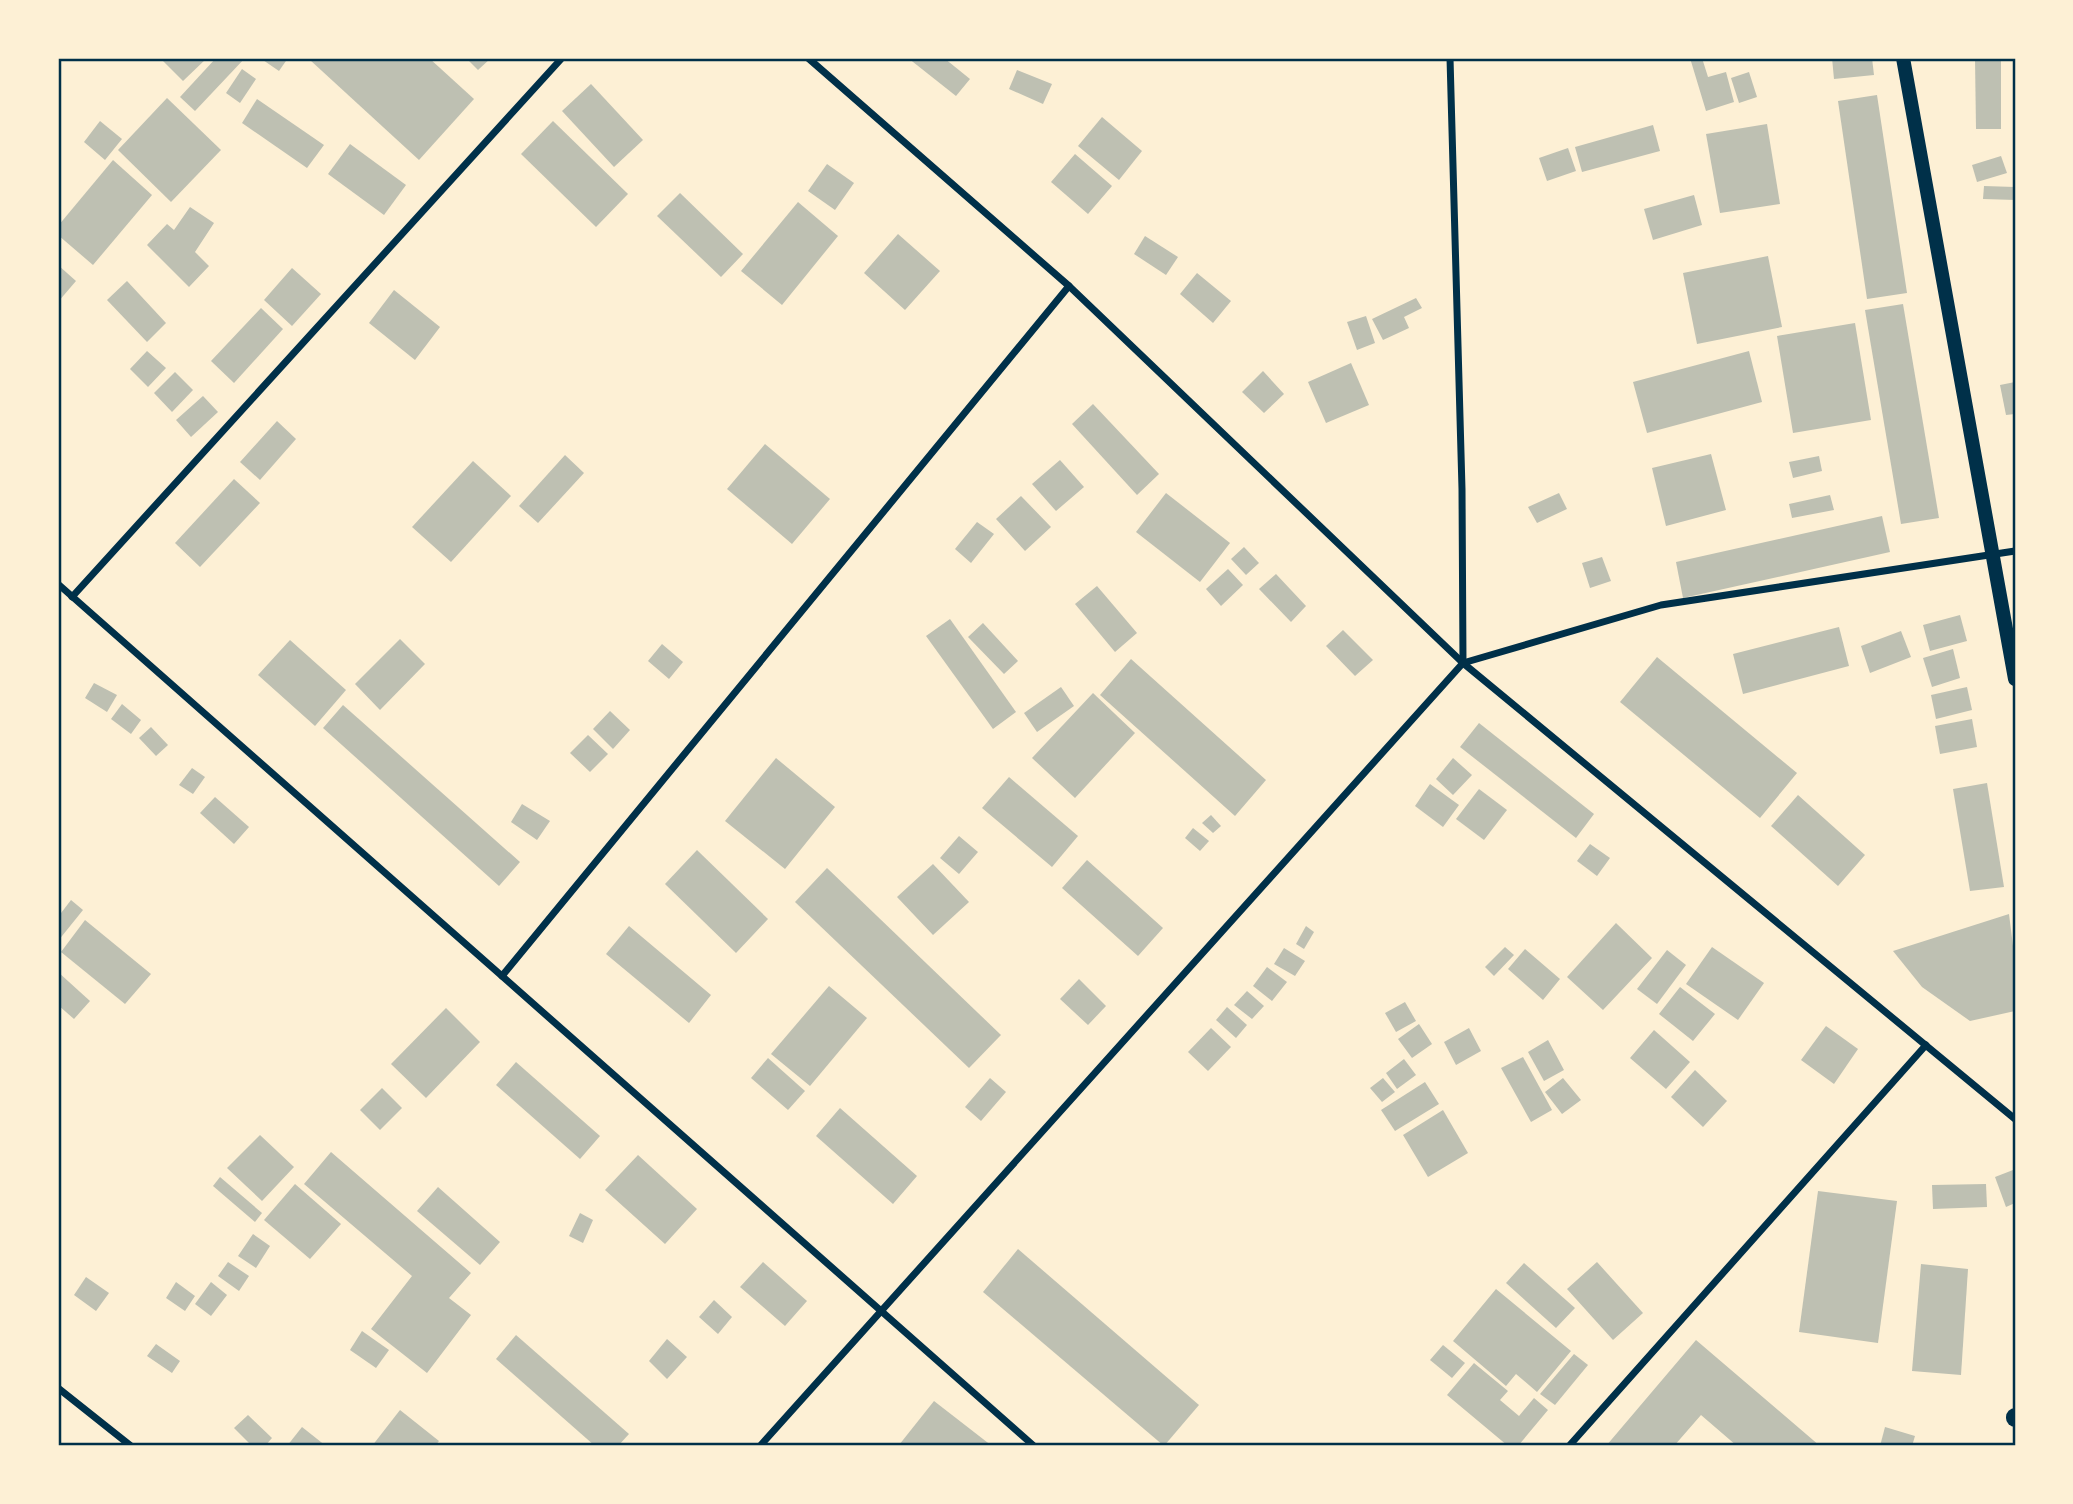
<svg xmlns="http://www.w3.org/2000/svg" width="2073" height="1504" font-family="Raleway,sans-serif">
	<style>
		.building { fill: #bec0b2 }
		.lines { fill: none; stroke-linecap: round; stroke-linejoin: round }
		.minor { stroke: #003049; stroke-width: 7 }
		.secondary { stroke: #003049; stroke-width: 14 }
		.primary { stroke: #003049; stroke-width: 18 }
		.neatline { fill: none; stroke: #003049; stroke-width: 2.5 }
	</style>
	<rect width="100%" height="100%" fill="#fdf0d5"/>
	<g class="building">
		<path d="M160,58H207L183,81Z"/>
		<path d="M216,58H245L195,111L180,97Z"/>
		<path d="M260,58H288L279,71Z"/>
		<path d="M312,58H429L474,99L419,160L310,60Z"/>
		<path d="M466,58H491L478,70Z"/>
		<path d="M908,58H944L970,79L956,96Z"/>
		<path d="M1690,58H1702L1708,77L1726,72L1734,102L1706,111Z"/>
		<path d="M1832,58H1872L1874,75L1834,79Z"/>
		<path d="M1975,59L2001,60V129H1976Z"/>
		<path d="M242,69L256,79L240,103L226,93Z"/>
		<path d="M1017,70L1052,84L1043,104L1009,89Z"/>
		<path d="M1749,72L1757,97L1739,103L1731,78Z"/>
		<path d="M591,84L643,140L614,167L562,111Z"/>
		<path d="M1877,95L1907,293L1867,299L1838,101Z"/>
		<path d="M167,98L221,150L171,202L118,150Z"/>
		<path d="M257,99L324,145L307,168L242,123Z"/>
		<path d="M1102,117L1142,151L1119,180L1078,146Z"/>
		<path d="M100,121L122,139L105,160L84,142Z"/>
		<path d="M553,121L628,194L596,227L521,154Z"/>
		<path d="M1767,124L1780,204L1720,213L1706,134Z"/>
		<path d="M1653,125L1660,151L1582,172L1575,147Z"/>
		<path d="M350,144L406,185L384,215L328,174Z"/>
		<path d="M1568,148L1576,171L1547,181L1539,158Z"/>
		<path d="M1075,154L1112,186L1088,214L1051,182Z"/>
		<path d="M2001,156L2007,173L1977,182L1972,165Z"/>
		<path d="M113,160L152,195L93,265L58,235V226Z"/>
		<path d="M827,164L854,183L835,210L808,191Z"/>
		<path d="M1984,186L2015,187V200L1983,199Z"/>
		<path d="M680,193L743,254L721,277L657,216Z"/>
		<path d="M1694,195L1702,225L1653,240L1644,209Z"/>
		<path d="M798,202L838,236L782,305L741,271Z"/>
		<path d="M190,207L214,223L195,252L209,266L189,287L147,245L167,224L174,230Z"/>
		<path d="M898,234L940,271L905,310L864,273Z"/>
		<path d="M1145,236L1178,257L1166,275L1134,254Z"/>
		<path d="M1768,256L1782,327L1697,344L1683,273Z"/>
		<path d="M58,265L76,281L58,302Z"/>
		<path d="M292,268L321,294L292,326L264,300Z"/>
		<path d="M1197,273L1231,301L1213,323L1180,294Z"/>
		<path d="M127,281L166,323L147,342L107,300Z"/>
		<path d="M394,290L440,327L415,360L369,323Z"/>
		<path d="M1416,298L1422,308L1404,317L1409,328L1383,340L1372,319Z"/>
		<path d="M1903,304L1939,518L1901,524L1865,310Z"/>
		<path d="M261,308L283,329L234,383L211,361Z"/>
		<path d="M1366,316L1375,343L1357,350L1347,322Z"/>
		<path d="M1855,323L1871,420L1793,433L1777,336Z"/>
		<path d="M147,351L166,368L148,387L130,369Z"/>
		<path d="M1749,351L1762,402L1647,433L1633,382Z"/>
		<path d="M1351,363L1369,405L1326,423L1308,382Z"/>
		<path d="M1263,371L1284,394L1264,413L1242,392Z"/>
		<path d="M175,372L193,390L172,412L154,393Z"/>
		<path d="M2015,382V414L2006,415L2000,385Z"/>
		<path d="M203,396L218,412L191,437L176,420Z"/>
		<path d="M1093,404L1159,474L1137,495L1072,424Z"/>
		<path d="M277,421L296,439L260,480L240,462Z"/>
		<path d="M765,444L830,499L792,544L727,489Z"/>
		<path d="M1711,454L1726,510L1666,526L1652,468Z"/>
		<path d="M565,455L584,473L538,523L519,506Z"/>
		<path d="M1819,456L1822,471L1793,478L1789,462Z"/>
		<path d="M1060,460L1084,487L1056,511L1032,484Z"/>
		<path d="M473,461L511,496L451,562L412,527Z"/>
		<path d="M234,479L260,503L200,567L175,543Z"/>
		<path d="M1166,493L1230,543L1200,582L1136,532Z"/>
		<path d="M1559,493L1567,509L1537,523L1528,507Z"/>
		<path d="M1830,495L1834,510L1792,518L1789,504Z"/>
		<path d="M1021,496L1051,527L1025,551L996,519Z"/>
		<path d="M1882,516L1890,552L1683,598L1676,562Z"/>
		<path d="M977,522L994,534L971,563L955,549Z"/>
		<path d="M1244,547L1259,563L1246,575L1231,559Z"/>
		<path d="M1602,557L1611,581L1590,588L1582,563Z"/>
		<path d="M1228,569L1243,585L1221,606L1206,589Z"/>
		<path d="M1276,574L1306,606L1291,622L1259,589Z"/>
		<path d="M1097,586L1137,633L1115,652L1075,604Z"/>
		<path d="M1960,615L1967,641L1930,651L1923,625Z"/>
		<path d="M950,619L1016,712L993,729L926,636Z"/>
		<path d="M983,623L1018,661L1004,674L968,637Z"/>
		<path d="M1839,627L1849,666L1743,694L1733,654Z"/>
		<path d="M1343,630L1373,660L1355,676L1326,646Z"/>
		<path d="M1901,631L1911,657L1870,673L1861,646Z"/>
		<path d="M400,639L425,664L380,710L355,684Z"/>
		<path d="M290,640L346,690L315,726L258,675Z"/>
		<path d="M662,644L683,662L669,679L648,661Z"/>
		<path d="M1953,649L1960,678L1932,687L1923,658Z"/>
		<path d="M1657,657L1797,773L1760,818L1620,702Z"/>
		<path d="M1131,659L1266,780L1235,816L1100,695Z"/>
		<path d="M94,683L117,695L107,712L85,698Z"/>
		<path d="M1061,687L1074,706L1037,732L1024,713Z"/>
		<path d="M1967,687L1972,710L1936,719L1931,695Z"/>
		<path d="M1093,693L1135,733L1075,798L1032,758Z"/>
		<path d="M122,704L141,720L131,734L111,719Z"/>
		<path d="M343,705L520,862L499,886L323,728Z"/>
		<path d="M610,711L630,730L613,749L593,729Z"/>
		<path d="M1972,719L1977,747L1940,754L1935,726Z"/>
		<path d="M1479,723L1594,814L1576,838L1460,747Z"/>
		<path d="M151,727L168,745L156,756L139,738Z"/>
		<path d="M588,735L608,754L590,772L570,753Z"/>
		<path d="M776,758L835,807L785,869L725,821Z"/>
		<path d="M1453,758L1472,775L1453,795L1436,779Z"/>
		<path d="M192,768L205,777L193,794L179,785Z"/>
		<path d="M1009,777L1078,836L1052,867L982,808Z"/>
		<path d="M1987,783L2004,887L1970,891L1953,789Z"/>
		<path d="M1430,784L1459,805L1443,827L1415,806Z"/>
		<path d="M1479,789L1507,810L1484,840L1456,819Z"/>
		<path d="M1798,795L1865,855L1838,886L1771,826Z"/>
		<path d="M215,797L249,827L234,844L200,813Z"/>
		<path d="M522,804L550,821L537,840L511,822Z"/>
		<path d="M1211,815L1221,826L1213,833L1202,823Z"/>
		<path d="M1193,828L1209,841L1200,851L1185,838Z"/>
		<path d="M959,836L978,852L959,874L940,858Z"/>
		<path d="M1590,844L1610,858L1597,876L1577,861Z"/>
		<path d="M697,850L768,919L736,953L665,884Z"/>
		<path d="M1087,860L1163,928L1138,956L1062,888Z"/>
		<path d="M933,864L969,902L933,935L897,897Z"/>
		<path d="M827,868L1001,1035L969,1068L795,902Z"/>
		<path d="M71,900L83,910L58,941V917Z"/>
		<path d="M2009,914L2015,962V1011L1970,1021L1922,987L1893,951Z"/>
		<path d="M85,920L151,974L125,1004L61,952Z"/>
		<path d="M1616,923L1652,958L1603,1010L1567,977Z"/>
		<path d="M629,926L711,995L689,1023L606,954Z"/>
		<path d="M1306,926L1314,932L1304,949L1296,944Z"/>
		<path d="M1505,947L1514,955L1494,976L1485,967Z"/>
		<path d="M1712,947L1764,983L1738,1020L1686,984Z"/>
		<path d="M1284,948L1305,961L1295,976L1274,964Z"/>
		<path d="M1525,949L1560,979L1543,1000L1508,969Z"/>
		<path d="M1667,950L1686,965L1657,1004L1637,989Z"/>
		<path d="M1267,967L1287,982L1272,1001L1253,986Z"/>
		<path d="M58,972L90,1001L74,1019L58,1005Z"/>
		<path d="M1079,979L1106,1006L1088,1025L1060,999Z"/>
		<path d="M829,986L867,1018L810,1086L771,1054Z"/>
		<path d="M1680,987L1715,1014L1693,1041L1659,1014Z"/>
		<path d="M1247,991L1264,1006L1252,1019L1234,1005Z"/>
		<path d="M1405,1002L1416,1021L1396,1032L1385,1013Z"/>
		<path d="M1227,1007L1247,1025L1236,1038L1216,1020Z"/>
		<path d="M446,1008L480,1042L426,1098L391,1064Z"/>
		<path d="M1419,1024L1432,1044L1412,1058L1398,1039Z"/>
		<path d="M1826,1026L1858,1049L1834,1084L1801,1060Z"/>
		<path d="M1211,1028L1231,1047L1208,1071L1188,1052Z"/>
		<path d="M1469,1028L1481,1051L1456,1065L1444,1042Z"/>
		<path d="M1654,1030L1690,1062L1666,1089L1630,1058Z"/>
		<path d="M1548,1040L1564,1070L1544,1081L1528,1052Z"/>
		<path d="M1523,1057L1552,1110L1531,1122L1501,1068Z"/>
		<path d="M768,1058L805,1091L788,1110L751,1078Z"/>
		<path d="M1404,1059L1416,1075L1397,1089L1386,1073Z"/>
		<path d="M516,1062L600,1136L580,1159L496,1085Z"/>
		<path d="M1695,1070L1727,1101L1703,1127L1671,1097Z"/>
		<path d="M990,1078L1006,1092L981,1121L965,1107Z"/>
		<path d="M1383,1078L1395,1092L1382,1102L1370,1088Z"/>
		<path d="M1563,1078L1581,1100L1562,1114L1545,1092Z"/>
		<path d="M1425,1082L1439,1104L1395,1131L1381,1110Z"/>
		<path d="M382,1088L402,1108L380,1130L360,1110Z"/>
		<path d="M840,1108L917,1176L893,1204L816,1136Z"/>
		<path d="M1443,1110L1468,1153L1428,1177L1403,1135Z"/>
		<path d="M260,1135L294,1167L262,1201L227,1168Z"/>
		<path d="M331,1152L471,1273L449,1298L471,1315L427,1373L371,1329L412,1276L304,1184Z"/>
		<path d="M638,1155L697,1209L665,1244L605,1190Z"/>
		<path d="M2013,1170L2015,1203L2006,1207L1995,1177Z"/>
		<path d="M220,1177L262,1213L255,1222L213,1186Z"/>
		<path d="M295,1184L341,1224L310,1259L264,1220Z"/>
		<path d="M1986,1184L1987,1207L1933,1209L1932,1185Z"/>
		<path d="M438,1187L500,1242L480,1265L417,1211Z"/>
		<path d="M1818,1191L1897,1201L1878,1343L1799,1332Z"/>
		<path d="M580,1213L593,1220L583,1243L569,1236Z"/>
		<path d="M253,1234L270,1246L256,1268L238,1256Z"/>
		<path d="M1018,1249L1199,1405L1164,1446L983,1292Z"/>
		<path d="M228,1262L249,1276L239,1291L218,1276Z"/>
		<path d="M763,1262L807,1301L785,1326L740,1287Z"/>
		<path d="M1597,1262L1643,1313L1613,1340L1567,1289Z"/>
		<path d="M1524,1263L1575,1308L1556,1328L1506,1283Z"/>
		<path d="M1921,1264L1968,1269L1961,1375L1912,1371Z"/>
		<path d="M86,1277L109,1293L96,1311L74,1295Z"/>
		<path d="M176,1282L195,1296L185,1311L166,1298Z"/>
		<path d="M211,1282L227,1295L211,1316L195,1304Z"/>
		<path d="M1496,1289L1571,1351L1537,1392L1516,1374L1506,1386L1453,1341Z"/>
		<path d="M714,1300L732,1317L718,1334L699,1317Z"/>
		<path d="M362,1331L389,1350L376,1368L350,1350Z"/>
		<path d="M516,1335L629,1434L618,1446H595L496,1359Z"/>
		<path d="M667,1339L687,1357L667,1379L649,1361Z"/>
		<path d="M1696,1340L1820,1446H1737L1701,1415L1674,1446H1606Z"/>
		<path d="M156,1344L180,1361L172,1373L147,1356Z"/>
		<path d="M1443,1345L1465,1363L1452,1378L1430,1360Z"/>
		<path d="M1574,1354L1588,1365L1555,1405L1540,1394Z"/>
		<path d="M1474,1363L1508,1391L1500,1400L1519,1416L1534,1398L1548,1410L1518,1446H1508L1447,1395Z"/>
		<path d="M934,1401L992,1446L899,1445Z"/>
		<path d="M400,1410L439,1441L435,1446H372Z"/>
		<path d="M248,1415L272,1438L265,1446H252L234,1428Z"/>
		<path d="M302,1427L326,1446H287Z"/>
		<path d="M1885,1427L1915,1436L1912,1446H1880Z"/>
	</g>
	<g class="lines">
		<g class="minor">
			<path d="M808,58L1069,286L1463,663L2015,1119"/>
			<path d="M1450,58L1462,489L1463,663"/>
			<path d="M58,584L1034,1446"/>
			<path d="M72,597L562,58"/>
			<path d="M502,976L1069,286"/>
			<path d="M58,1388L131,1446"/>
			<path d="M760,1446L1463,663L1661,605L2015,551"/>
			<path d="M1569,1446L1926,1045"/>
		</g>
		<path class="secondary" d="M1903,58L2015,679"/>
		<path class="primary" d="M2015,1417V1418"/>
	</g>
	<rect width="2073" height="1504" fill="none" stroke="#fdf0d5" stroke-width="119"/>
	<rect x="60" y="60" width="1954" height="1384" class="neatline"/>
</svg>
